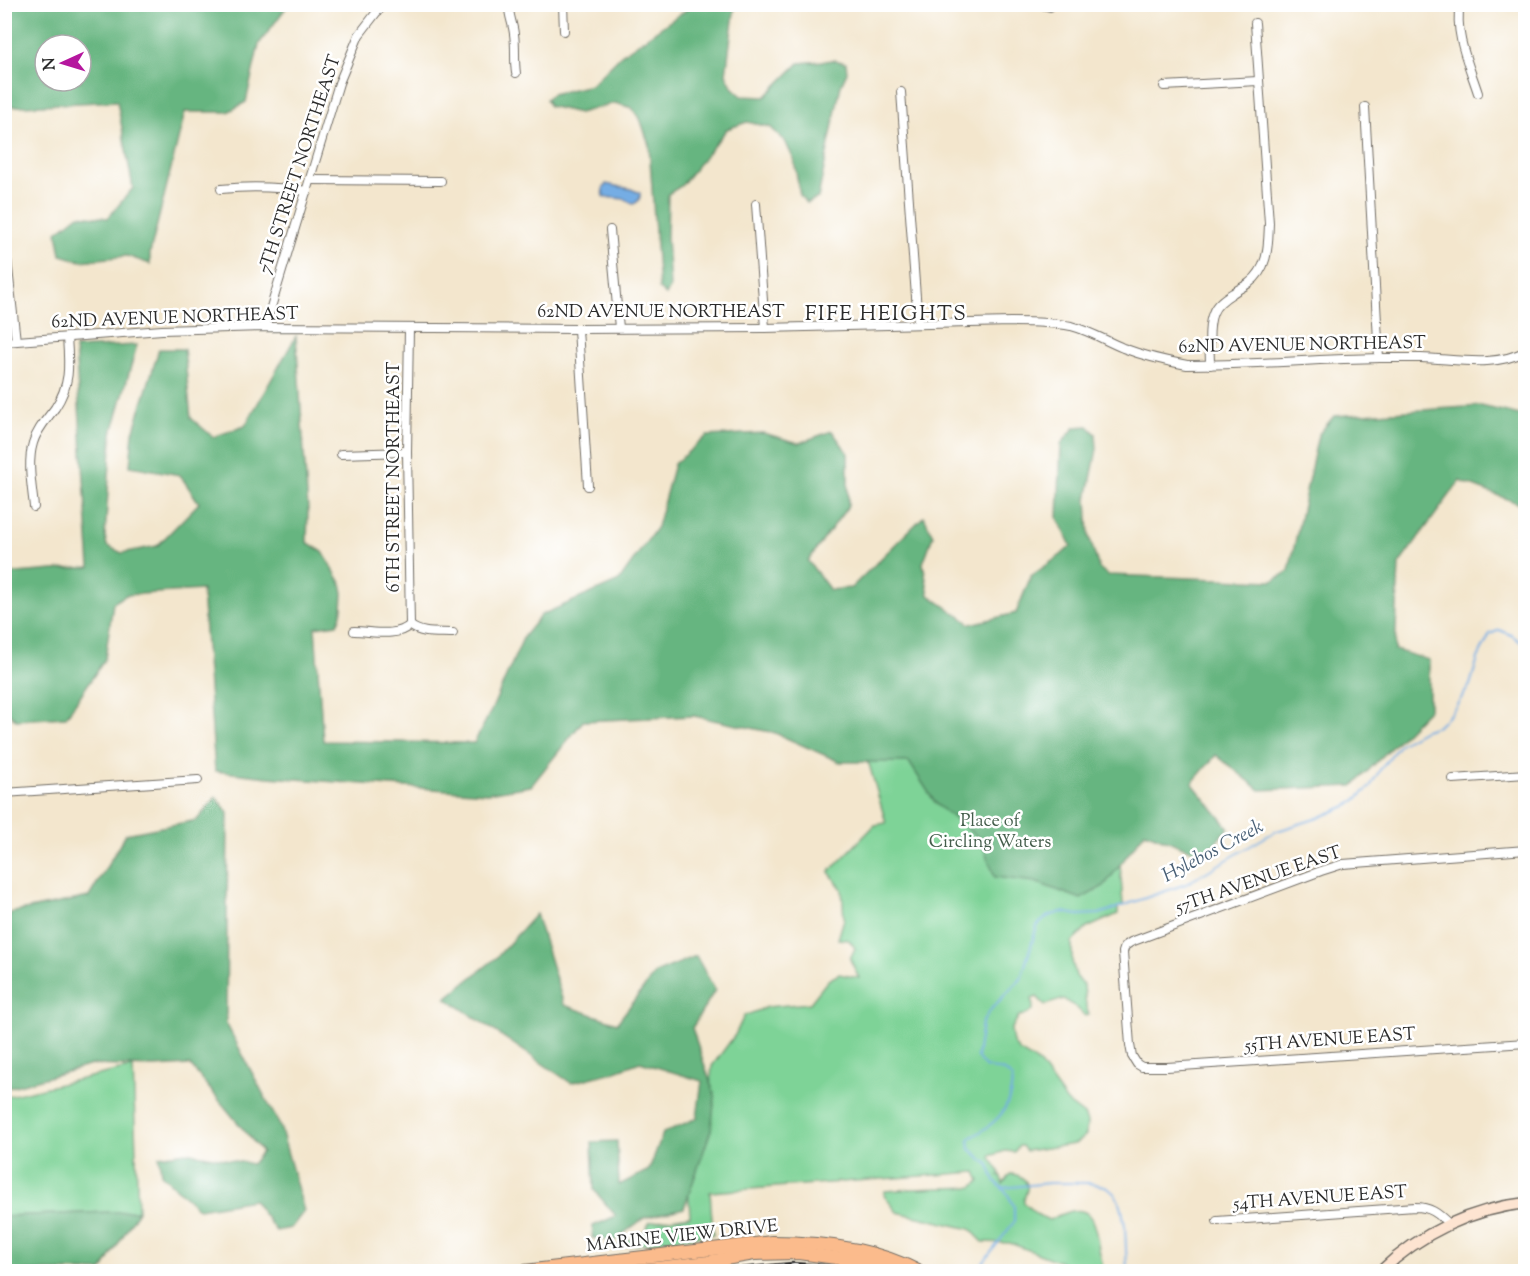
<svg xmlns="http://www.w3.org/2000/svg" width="1530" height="1276" font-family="'Sorts Mill Goudy',serif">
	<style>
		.green { fill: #7ed397; stroke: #547f61; stroke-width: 1.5 }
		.forest { fill: #66b580; stroke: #487056; stroke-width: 1.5; fill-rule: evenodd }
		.water { fill: #74ade4; stroke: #506c88; stroke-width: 1.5 }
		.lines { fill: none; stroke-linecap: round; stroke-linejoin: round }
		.stream { stroke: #74ade4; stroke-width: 2 }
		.minor-casing { stroke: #716c64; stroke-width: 10 }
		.secondary-casing { stroke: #716c64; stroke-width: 13 }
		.primary-casing { stroke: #716c64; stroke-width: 14 }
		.minor { stroke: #fff; stroke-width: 8 }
		.secondary { stroke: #fde4d1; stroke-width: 10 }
		.primary { stroke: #fbbb8c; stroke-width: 12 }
		.rail-casing { stroke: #2b2b2b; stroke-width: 4.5 }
		.rail { stroke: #fff; stroke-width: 2; stroke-dasharray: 7; stroke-linecap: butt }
		.labels { text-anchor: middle; stroke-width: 5; stroke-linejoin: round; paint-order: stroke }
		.street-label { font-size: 18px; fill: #2b2b2b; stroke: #fff }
		.park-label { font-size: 18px; fill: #445d4b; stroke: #fff }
		.water-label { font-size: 20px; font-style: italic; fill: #485f75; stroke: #fff }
		.quarter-label { font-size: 21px; letter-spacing: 1.5px; fill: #2b2b2b; stroke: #fff }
	</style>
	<rect width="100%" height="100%" fill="#fff"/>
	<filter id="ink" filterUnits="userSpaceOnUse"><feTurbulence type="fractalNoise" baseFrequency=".0167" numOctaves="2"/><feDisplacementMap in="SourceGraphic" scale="12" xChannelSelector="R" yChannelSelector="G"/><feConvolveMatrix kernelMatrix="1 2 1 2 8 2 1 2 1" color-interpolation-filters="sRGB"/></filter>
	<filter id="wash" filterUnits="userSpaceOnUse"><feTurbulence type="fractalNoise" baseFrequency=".008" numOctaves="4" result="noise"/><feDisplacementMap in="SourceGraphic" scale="24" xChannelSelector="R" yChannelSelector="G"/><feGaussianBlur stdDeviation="1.35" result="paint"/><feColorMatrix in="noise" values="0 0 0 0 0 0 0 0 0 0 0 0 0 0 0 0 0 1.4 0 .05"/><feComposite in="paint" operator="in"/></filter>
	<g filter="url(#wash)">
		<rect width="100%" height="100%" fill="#f3e6cd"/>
		<g class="green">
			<path d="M1110,721L1123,905L1118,908V914L1087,928L1072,942V961L1076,976L1084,986L1086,1006L1089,1015L1085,1016L1076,1007L1067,1002L1064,999L1045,1005L1037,997L1032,999L1033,1009L1028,1014L1019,1016L1011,1030L1013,1043L1019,1051L1039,1063L1067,1102L1084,1115L1087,1122L1086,1135L1075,1144L1026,1151L1022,1146H1019L1014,1152L1005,1151L990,1156C991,1163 1000,1167 1000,1175L998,1176L1001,1177L1003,1184L1010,1174C1021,1174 1031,1182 1026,1193C1025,1197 1023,1200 1024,1203L1036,1214L1049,1220C1054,1218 1058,1215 1062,1214C1090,1203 1094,1219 1098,1243C1099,1252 1103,1262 1103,1271H1075L1060,1262L1010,1243L983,1242L970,1229L897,1212L884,1195L885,1191L913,1189L973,1187L980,1181L976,1172L710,1192L713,1234L614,1248L644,1232L650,1222L690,1216L687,1169L705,1141L712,1066L735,1035L744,1016L767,1007L810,1003L828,980L839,974L859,978L850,959L855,948L849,940L838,939L844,919L842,889L829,872L875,825L886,823L869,764L824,736Z"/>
			<path d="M133,1067L138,1211L5,1216L4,1097Z"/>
		</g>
		<g class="forest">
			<path d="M5,4L288,5L259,44L246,102L228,112H185L150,253V264L127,256L81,261L61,255L57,232L79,215L108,218L133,188L117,101L5,107ZM45,45H81V81H45Z"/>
			<path d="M695,4L735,5L726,74L733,88L742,96L765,97L799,63L835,60L846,63L847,72L841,85L818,198L806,203L800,195L794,160L785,141L770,127L747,122L727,129L681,186L668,194L667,237L670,287L666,295L659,289L649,145L641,121L632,108L615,103L579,113L549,106L546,99L552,94L591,85L621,55Z"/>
			<path d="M296,336L308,510L307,542L323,552L341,583L343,593L342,609L340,618L337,624L315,627L323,741L474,743L491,711L524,636L541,615L619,581L657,527L674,464L707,436L763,433L799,443L832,431L848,453V506L808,561L830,590L851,588L924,516L933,536L923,563L929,595L971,624L1016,613L1031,576L1061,555L1071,546L1058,518L1061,444L1075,427L1088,426L1096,434L1097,449L1087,499L1089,536L1099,568L1108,575L1273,581L1289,571L1318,435L1334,416L1481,406L1525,416V506L1460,481L1399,564L1395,650L1429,660V709L1353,786L1260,790L1216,755L1192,783L1229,828L1204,855L1145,832L1104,886L1081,899L1035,882L995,877L980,839L936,804L909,762H840L775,733L694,716L583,721L531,786L487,793L268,777L215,771L202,590L126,595L113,603L105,659L66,717L16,720L5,709V574L90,567L75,348L137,345L112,433L105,536L107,546L122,553L157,546L199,503L180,475L130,466L133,433L159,349H184L191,418L213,437L245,426Z"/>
			<path d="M216,797L228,812L226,1023L280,1126L304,1211L291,1228L276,1231L253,1200L199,1209L161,1174L159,1156L186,1152L252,1164L262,1152L190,1065L154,1067L92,1065L8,1088L5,1085L4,928L10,913L89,897L126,834L197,820Z"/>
			<path d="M536,914L564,1005L617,1023L655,973L696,956L715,990L692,1028L715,1096L711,1130L684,1208L644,1218L614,1241L592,1238L593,1226L616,1216L594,1190L592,1142L617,1141L619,1185L649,1170L663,1133L697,1118L702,1081L640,1062L613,1072L571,1083L446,998L496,958Z"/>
			<path d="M138,1211L102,1271H5V1216Z"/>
		</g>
		<path class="water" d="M606,184L631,189L640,193C641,198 638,203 633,204L624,199L604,197L603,189Z"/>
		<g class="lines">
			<g class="stream">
				<path d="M1002,1188L1049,1183H1089L1105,1186L1115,1194L1121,1205L1125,1226L1127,1272"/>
				<path d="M976,1272L1014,1222V1206L1007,1193L995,1181L989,1165L970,1149L969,1139C996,1123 1012,1111 1012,1077L1004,1071L985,1067L977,1057L982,1023L992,1008L1021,979L1037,926L1048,916L1062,912L1078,915L1099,914L1186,884L1274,832L1318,818L1351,804L1370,787L1381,768L1401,743L1424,730L1438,726L1452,712L1470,685L1478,658L1490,634L1500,630L1513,636L1526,646"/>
			</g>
		</g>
	</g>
	<g filter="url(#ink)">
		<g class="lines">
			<defs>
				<g id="minor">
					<path d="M509,4C508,15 513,23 514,34C516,47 514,60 516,73"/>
					<path d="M563,4L564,31"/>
					<path d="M1038,4L1050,7"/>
					<path d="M1460,4C1454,34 1469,65 1478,93"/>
					<path d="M1164,86L1258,81"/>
					<path d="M901,92L918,324"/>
					<path d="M1365,107L1379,358"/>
					<path d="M310,180L441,181"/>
					<path d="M221,189C250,186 278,187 307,191"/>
					<path d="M756,204L765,328"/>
					<path d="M610,230L619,328"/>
					<path d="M4,232L16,341"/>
					<path d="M265,327L339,83L359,35L376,13L385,4"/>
					<path d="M409,329L407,452L410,625"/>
					<path d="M578,329L588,486"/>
					<path d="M4,342L162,330L265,327L578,329L765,328L1011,322C1031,322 1051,322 1071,326C1090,331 1106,341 1123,348C1144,356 1165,361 1187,365C1251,365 1316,359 1380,358C1394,358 1408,358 1421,358C1456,359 1494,368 1526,351"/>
					<path d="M1210,365C1210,350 1207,326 1213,313C1216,304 1225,298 1233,293C1238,289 1244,287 1249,283C1269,268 1268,245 1269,223L1255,23"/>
					<path d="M341,454L407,452"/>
					<path d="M34,507C32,487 27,463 33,443C37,429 47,419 55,408C71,384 69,365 67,337"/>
					<path d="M410,625C421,635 439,632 453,633"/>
					<path d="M354,631C372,631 396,638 410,625"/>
					<path d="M1453,779L1526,774"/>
					<path d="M4,793L198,780"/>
					<path d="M1526,850L1343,864L1321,871L1131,942L1125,946L1123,952L1130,1045L1132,1056L1137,1064L1142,1067H1167L1526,1043"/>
					<path d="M1217,1221L1415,1207C1430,1207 1438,1213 1449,1224"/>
				</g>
				<path id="secondary" d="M1380,1272C1420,1233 1471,1209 1526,1203"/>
				<g id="primary">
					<path d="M516,1272L772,1242C822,1242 875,1248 920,1272"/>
					<path d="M622,1272L708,1262L754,1254L798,1253L860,1261L895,1272"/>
				</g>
			</defs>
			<use href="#minor" class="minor-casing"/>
			<use href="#secondary" class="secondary-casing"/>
			<use href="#primary" class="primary-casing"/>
			<use href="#minor" class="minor"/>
			<use href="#secondary" class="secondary"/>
			<use href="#primary" class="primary"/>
			<defs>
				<path id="rail" d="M707,1272L792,1264L823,1266L856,1272"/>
			</defs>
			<use href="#rail" class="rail-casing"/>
			<use href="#rail" class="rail"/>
		</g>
	</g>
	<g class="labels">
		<g class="street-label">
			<text transform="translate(299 164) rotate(-72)" y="6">7TH STREET NORTHEAST</text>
			<text x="661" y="317">62ND AVENUE NORTHEAST</text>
			<text transform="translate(175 317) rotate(-2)" y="6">62ND AVENUE NORTHEAST</text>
			<text transform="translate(1302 344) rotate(-1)" y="6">62ND AVENUE NORTHEAST</text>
			<text transform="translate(393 477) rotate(-90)" y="6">6TH STREET NORTHEAST</text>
			<text transform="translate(1258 879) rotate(-19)" y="6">57TH AVENUE EAST</text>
			<text transform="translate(1330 1039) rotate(-4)" y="6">55TH AVENUE EAST</text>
			<text transform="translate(1320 1197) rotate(-4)" y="6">54TH AVENUE EAST</text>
			<text transform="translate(682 1235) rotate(-6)" y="6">MARINE VIEW DRIVE</text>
		</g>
		<g class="park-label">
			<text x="990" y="826">Place of<tspan x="990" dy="21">Circling Waters</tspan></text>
		</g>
		<g class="water-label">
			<text transform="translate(1212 850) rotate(-28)" y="7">Hylebos Creek</text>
		</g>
		<g class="quarter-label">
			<text x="886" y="320">FIFE HEIGHTS</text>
		</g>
	</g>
	<rect width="1530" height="1276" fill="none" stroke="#fff" stroke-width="24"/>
	<g transform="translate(63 63) rotate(266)"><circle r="28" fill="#ffffff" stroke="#aaaaaa" stroke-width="1.5"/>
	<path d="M0-4.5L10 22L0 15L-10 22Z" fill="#b5179e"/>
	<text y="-9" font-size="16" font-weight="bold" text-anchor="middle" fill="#2b2b2b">N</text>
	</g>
</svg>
